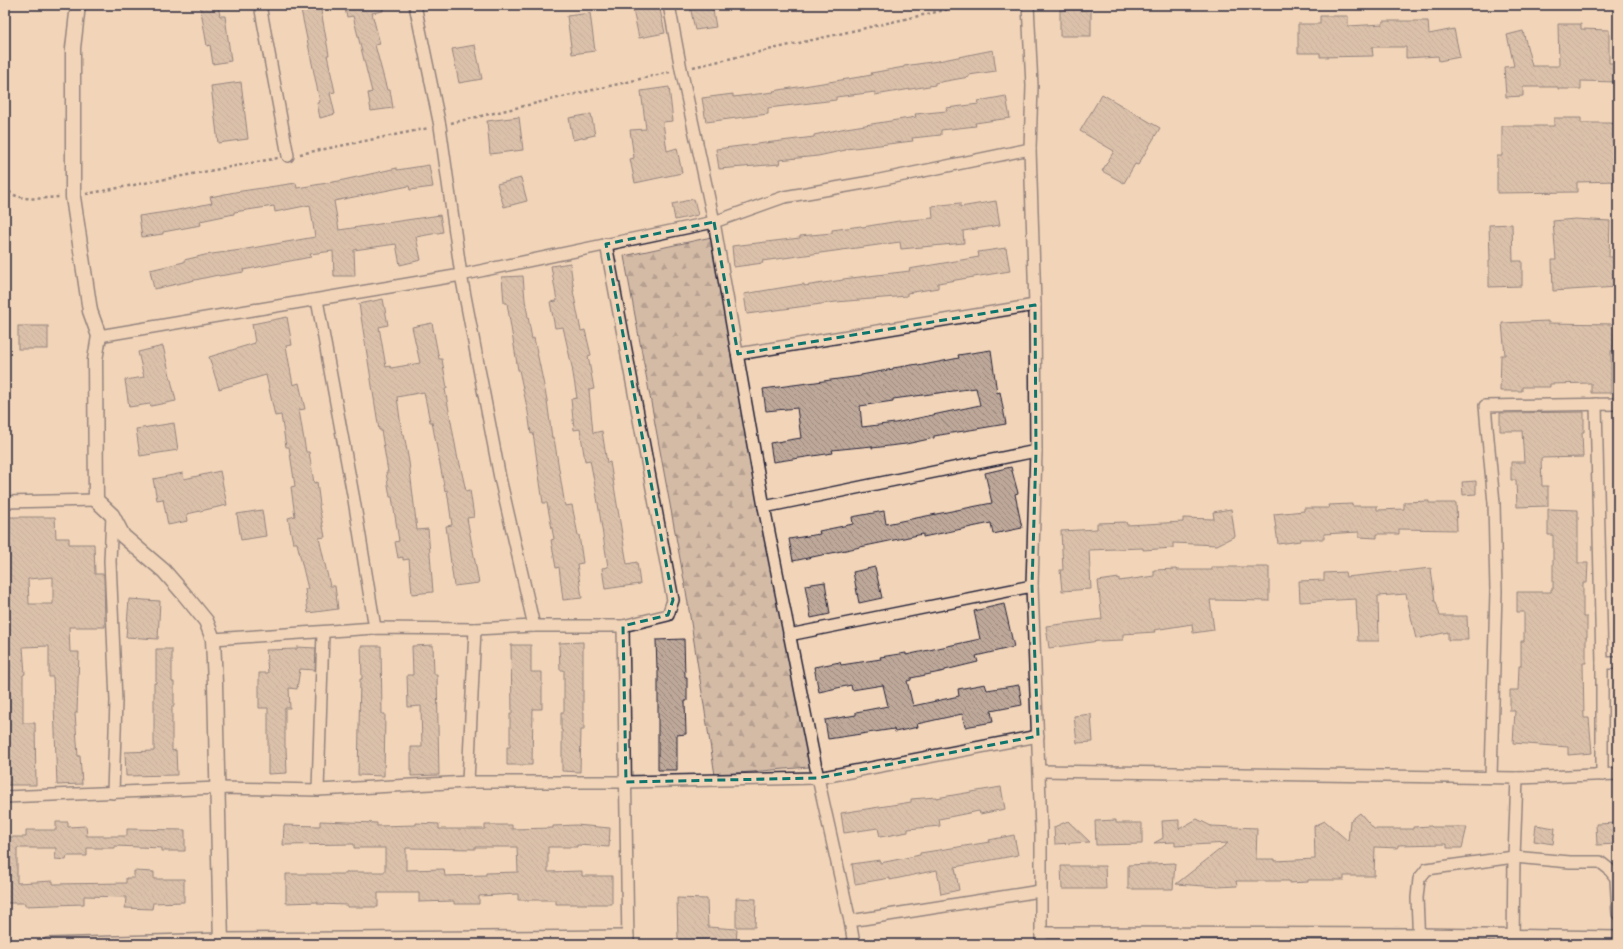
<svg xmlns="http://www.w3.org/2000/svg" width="1623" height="949" font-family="Dekko,sans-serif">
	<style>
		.forest { fill: url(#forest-firs); stroke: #7b6e70 }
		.building { fill: url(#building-back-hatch); stroke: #22223b; fill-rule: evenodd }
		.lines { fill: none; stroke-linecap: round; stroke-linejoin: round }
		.minor-casing { stroke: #22223b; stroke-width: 14 }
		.tertiary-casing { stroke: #22223b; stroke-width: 17 }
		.path { stroke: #22223b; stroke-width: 2.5; stroke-dasharray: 3 3; stroke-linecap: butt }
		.minor { stroke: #f2d5b8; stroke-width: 11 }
		.tertiary { stroke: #f2d5b8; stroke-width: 14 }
		.marked { fill: none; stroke: #0f766e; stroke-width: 3; stroke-dasharray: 8 5; stroke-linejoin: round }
	</style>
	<defs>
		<pattern id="forest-firs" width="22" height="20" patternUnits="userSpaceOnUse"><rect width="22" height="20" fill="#d4bba6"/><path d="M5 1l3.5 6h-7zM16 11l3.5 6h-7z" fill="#b6a090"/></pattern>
		<pattern id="building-back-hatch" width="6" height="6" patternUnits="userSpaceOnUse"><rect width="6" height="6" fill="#bea899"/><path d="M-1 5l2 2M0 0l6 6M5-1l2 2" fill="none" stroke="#9a887e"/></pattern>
	</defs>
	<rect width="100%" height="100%" fill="#f2d5b8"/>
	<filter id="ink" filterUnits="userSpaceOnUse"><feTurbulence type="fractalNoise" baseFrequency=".025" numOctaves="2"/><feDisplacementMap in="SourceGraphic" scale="8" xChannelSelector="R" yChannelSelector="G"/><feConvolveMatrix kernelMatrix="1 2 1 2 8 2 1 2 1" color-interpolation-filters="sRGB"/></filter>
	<g filter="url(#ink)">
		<path class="forest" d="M716,236L820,766L715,775L686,591L624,256Z"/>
		<g class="building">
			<path d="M200,5H218L220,16H225L231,61L213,64L210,45L207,46Z"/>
			<path d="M300,5H320L329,55H327L335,92L330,93L335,114L320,118L317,103L320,102Z"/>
			<path d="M344,5H383V11L372,13L380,44L375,45L387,90H390L393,108L371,111L368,93L372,92L353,16L347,17Z"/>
			<path d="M632,5H659L665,33L639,38Z"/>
			<path d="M697,5H712L716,27L695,30L690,6Z"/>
			<rect x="1060" y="10" width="31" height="26"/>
			<path d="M590,13L595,51L572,54L567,16Z"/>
			<path d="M1320,16H1348V26L1383,24V21H1428L1429,34L1454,29L1460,57L1439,61L1438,56L1406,58V47H1372L1373,56L1320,57V53H1298V24H1320Z"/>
			<path d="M1558,24H1581V29L1609,30V63H1617L1616,82L1581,81V89H1558V87H1523V96L1506,97L1504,67L1514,66L1507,35L1523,31L1532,66H1559Z"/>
			<path d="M475,45L482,79L459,83L452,49Z"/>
			<path d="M993,50L996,71L969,75V77L935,83V85L875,95V92L836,97V100L768,108V114L706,122L702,98L733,94V97L774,92L773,91L872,75L871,73L904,67V66L938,61Z"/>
			<path d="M241,82L248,139L218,143L211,86Z"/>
			<path d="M669,87L673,121L663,122L667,151L677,148L682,173L635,183L630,159L634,158L630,130L646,129L641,91Z"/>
			<path d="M1102,94L1160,128L1138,165L1135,164L1124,183L1102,171L1114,151L1080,131Z"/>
			<path d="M1006,96L1010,118L975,123L976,126L941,130V135L912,138L913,141L846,149V150L818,156L779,160L780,164L719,169L716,149L814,137V135L846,128L916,117L915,114L947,111L946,108L979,104L978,101Z"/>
			<path d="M591,114L595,135L573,140L569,118Z"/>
			<path d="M519,117L523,150L490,154L487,121Z"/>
			<path d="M1554,118H1581V123H1609L1618,124V181L1577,182V192L1497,193V156H1502V126H1554Z"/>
			<path d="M429,165L433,187L410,190L409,186L334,201L339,230L440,215L443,232L416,237L421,260L400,265L396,244L354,250L355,276H334L333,251L310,254L311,257L243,270L244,272L219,276L218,275L154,289L150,270L184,262V260L205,255L241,250L315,237L310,205L275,212L274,206L234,212V214L200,221L201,225L163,232V234L142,237L139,216L173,211L212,203L210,197L235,192L296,183L297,188L339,181L397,168V170Z"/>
			<path d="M521,178L527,201L504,207L497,184Z"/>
			<path d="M694,199L698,215L675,220L672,204Z"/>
			<path d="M996,201L1000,225L963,231L964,243L901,249L900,242L762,261L763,263L734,267L732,246L800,238V236L832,233V230L861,226L862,227L899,221L933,218L932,206L960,203V207Z"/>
			<path d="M1575,219L1610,221L1609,257H1618V287L1553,291L1552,260H1556L1553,221Z"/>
			<path d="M1512,224L1513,261H1522V286L1489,287V261H1490L1489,225Z"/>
			<path d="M1006,248L1010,271L938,283V288L907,293V296L836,302L747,314L744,294L804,284V286L843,280V279L910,271L909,269L979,257L978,252Z"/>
			<path d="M570,263L574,291H573L581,331L585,330L591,355L588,356L594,389L589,390L593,433L602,431L607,463L610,462L627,564L637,562L640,584L605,589L602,568L608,567L596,491L590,460L585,461L580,429L574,430L571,399L577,398L572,367L563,327L555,328L550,302L557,301L551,266Z"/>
			<path d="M523,276L525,300L532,339L534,338L547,400L552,438H554L565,506L572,505L578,535H579L583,563L577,564L582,598L563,600L559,567L556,568L551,540L554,539L547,503H543L533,433L531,434L528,412L519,370H518L507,303H504L502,277Z"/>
			<path d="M383,299L388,325L379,327L386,367L390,366L391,368L420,363L412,327L432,323L439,359H442L447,388L445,389L458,460H459L466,491L470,490L474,517L467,518L479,583L454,586L446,526L452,525L447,490L445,491L432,422H430L424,392L397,397L402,434H404L409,462L417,530L428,529L433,592L412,594L409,559L403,560V557L398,558L395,542L399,541L392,497H390L386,472H388L381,430H379L359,304Z"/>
			<path d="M287,317L292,345L286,346L293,385L299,383L305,409L299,410L306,452H309L314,483L317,482L320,505L319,506L325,537L319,538L330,586H335L338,609L308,613L305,589H308L297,543H293L288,518L295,516L291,487L295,486L289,447H286L281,415L275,416L266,375L219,389L209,357L255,343L252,324Z"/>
			<path d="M1548,321V323L1615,324L1613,351H1611V393H1591V383L1550,384V387H1522V391H1500L1501,355H1505L1502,323Z"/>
			<rect x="18" y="326" width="30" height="23"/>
			<path d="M163,346L176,401L151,406L150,404L129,407L125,380L144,377L138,352Z"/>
			<path d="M991,350L997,393L1000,392L1006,424L934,436V438L906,444L872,448V446L832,450L833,453L773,462L770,443L801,438L797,408L766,411L763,389L861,376V375L893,369V368L918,364V366L959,358L958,355ZM976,388L980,405L895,423L862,427L860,406L893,401V399Z"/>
			<path d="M1584,412V432H1582L1583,457L1541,458L1542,486H1548V506L1517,507L1516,480H1511V462H1524L1522,431H1500V413Z"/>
			<path d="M174,423L178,450L140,456L136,429Z"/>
			<path d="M1011,467L1018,493L1015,494L1022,528L993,534L991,523L923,537V534L793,561L789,539L820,534L819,531L853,524L852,517L884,511L886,524L992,503L985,473Z"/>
			<path d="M220,471L227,505L187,514L188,521L168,525L163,499L157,500L153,479L183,473L184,479Z"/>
			<path d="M1476,481V494L1463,495L1462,482Z"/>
			<path d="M1429,501V503H1456L1457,530L1399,529V534H1377V538L1359,537V532L1324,534V539H1300V541L1278,544L1274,514L1304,511V508H1329L1328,505L1352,504V506H1377V510L1404,509V502Z"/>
			<path d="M1231,509L1235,536L1217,545L1173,543V548L1143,550V548L1089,550L1091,589L1062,591L1060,570H1063L1061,531L1097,529V523L1126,522L1127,525L1183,522V518L1214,519L1213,512Z"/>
			<path d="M1548,509L1578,510V563H1588L1587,583H1583V617H1587V637H1586V663H1583L1584,718H1589L1592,753L1568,755V747L1513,743L1515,711H1510V690H1518L1519,666H1521V641H1524V612H1517V592H1551V589H1553V535H1548Z"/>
			<path d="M262,510L266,536L241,540L237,514Z"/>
			<path d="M5,517H55L56,538H69V544H94L95,574H104L105,627H69L70,652H79L77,713H75L78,756H80L82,784L57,785L53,677H49V646L23,647L25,674L23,675V723H35L36,785H5V687H8L5,641ZM53,577V604H29L28,579Z"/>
			<path d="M875,567L882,598L859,603L853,572Z"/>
			<path d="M1212,567H1269V601L1210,600L1214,630L1193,633L1192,624L1154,630L1155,632L1123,634V640L1099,641L1049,648L1046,626L1102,619L1098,581L1119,578V581L1154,576V570L1176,569L1177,570H1212Z"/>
			<path d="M1431,568L1435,602H1436L1440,616H1467L1468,640H1448V632L1416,639L1406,594L1378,596L1379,641H1358L1356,599L1300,602L1299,581L1324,580V573L1345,572L1346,577Z"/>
			<path d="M825,582L830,614L811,618L805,585Z"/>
			<path d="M129,599L160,601L158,639L126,637Z"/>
			<path d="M1004,604L1014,647L976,656L978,662L945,670V671L911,678V680L907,681L913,706L959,696L958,689L985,684L987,690L1019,685L1022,705L991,711L993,722L965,727L962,714L917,724L918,727L895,732L894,729L828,739L825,720L856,715V712L888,706L883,685L852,690L851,685L819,692L814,667L840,662L841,665L881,659L880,657L906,653V655L980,639L974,611Z"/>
			<path d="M684,639L685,677H687V701H685L686,734L677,735V770H658V668H657L656,640Z"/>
			<path d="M583,642V712H584V730H581L580,772L562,771V730H561V712H564V670H560L559,643Z"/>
			<path d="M433,645L434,674H437L439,775L411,776V747H422L421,706L408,707L407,675H413L412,646Z"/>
			<path d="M511,645H531V672H542V709H533L532,765H507V747H510V714H512Z"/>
			<path d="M361,646H381L382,714H385L384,776L358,775L360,679H362Z"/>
			<path d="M297,647L316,648L315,670L300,669L297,689L289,688L290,708H285V748H286L287,773L268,774V708H259V673H268L266,650L297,649Z"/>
			<path d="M156,649H172V682H174V706H172V751L176,750L177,775L126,776L125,752L154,751V683H156Z"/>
			<path d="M1091,714L1093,742L1077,743L1074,716Z"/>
			<path d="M1001,787L1005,809L980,814L979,811L939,819L940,826L908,829V832L880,837L878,828L844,833L841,813L911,802V799L936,797V798Z"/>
			<path d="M1360,813L1374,829H1413V827L1431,826L1432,827H1467L1462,848H1447V844L1398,845V848L1375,847L1374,876H1344V880H1308V882L1289,883V881H1236L1237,886L1218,887L1176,884L1228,843L1175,846V842L1154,843L1163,838L1162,821L1179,820V829L1197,819L1211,826L1257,828L1256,859H1275V861L1315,859L1314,826L1325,821L1348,841L1350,821Z"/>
			<path d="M1116,820V823H1142V844L1096,845L1095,821Z"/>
			<path d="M320,821L377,823V826L416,825V823L439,824V829H485V825H512V829L553,828V826L576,825L610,828L609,847L577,845V847H548V872L582,871V876H612V904H556V900H518V894L479,896V904H454V901L419,902V893H378V907H347V905L318,904V902L286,903V874H346V872H385V848H354V844L283,845L284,825L320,826ZM475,847H517L518,872L486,873V875L445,876L444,869L406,870V848L475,849Z"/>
			<path d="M1068,821L1090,842L1055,844L1054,827Z"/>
			<path d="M56,822H68V827L86,826L87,836H127V829L185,830V851H162V848L115,846V848H87V856H67L66,860L55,859L56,848H17V883L53,881V884L126,883V878H134V871L154,872V879H184V902L153,903L152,909L125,908L126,897L84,896V904L25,906V903H5V837H26V830H56Z"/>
			<path d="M1618,823V844L1597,845L1596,824Z"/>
			<path d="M1536,825L1555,828L1553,844L1534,841Z"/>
			<path d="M1014,835L1018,855L955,867L959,890L941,894L937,870L890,880V878L855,884L852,864L880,860V863L920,855V853L990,842L989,840Z"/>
			<path d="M1175,863L1173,889H1128V865Z"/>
			<path d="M1061,866H1105L1106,889H1062Z"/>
			<path d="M677,898L707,899L708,927L737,929L736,944H713L714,939L678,940Z"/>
			<path d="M736,898L756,899L755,927H736Z"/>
		</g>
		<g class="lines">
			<defs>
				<g id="minor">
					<path d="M260,5L288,156"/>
					<path d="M415,5L440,126L461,275L500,478L534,626"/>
					<path d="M669,5L681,69L714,222L764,507L818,778L850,921L854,944"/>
					<path d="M1028,5L1032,86L1030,149L1035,305L1036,451L1032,586L1041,829V944"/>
					<path d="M317,300L354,500L375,628"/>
					<path d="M99,336L461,275L714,222L784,197L870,182L1030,149"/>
					<path d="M738,354L1035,305"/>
					<path d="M1596,404L1602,663"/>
					<path d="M5,502L96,500"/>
					<path d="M764,507L1036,451"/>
					<path d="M112,515L110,561L116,701L113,793"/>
					<path d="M623,626L628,944"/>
					<path d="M789,635L1032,586"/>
					<path d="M213,639L375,628L475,629L534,626H623L668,615L673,600L606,244"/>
					<path d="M1039,771L1517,778L1618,774"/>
					<path d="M1602,775V663H1618"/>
					<path d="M1491,777L1496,591L1494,503L1485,406L1618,404"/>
					<path d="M468,782L475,629"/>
					<path d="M318,790L323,632"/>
					<path d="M5,797L218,788L318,790L468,782H626L818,778L1038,736"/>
					<path d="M850,921L1040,891"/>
					<path d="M1041,933L1419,934L1618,937"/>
					<path d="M48,944L221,939L628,936"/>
					<path d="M1419,944L1417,898L1419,879L1427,869L1514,857L1570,862H1600L1609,869L1616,878L1618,914"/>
					<path d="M1513,944L1514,857L1517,778"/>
				</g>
				<path id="tertiary" d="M78,5L73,48V197L90,311L99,336L95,360L96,500L112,515L123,536L164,571L184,594L206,621L213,639L215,684L221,944"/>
			</defs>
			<use href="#minor" class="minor-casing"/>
			<use href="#tertiary" class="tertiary-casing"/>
			<g class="path">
				<path d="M693,67L967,5"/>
				<path d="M451,123L670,72"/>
				<path d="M300,154L429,128"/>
				<path d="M5,187C15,203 43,198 59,197"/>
				<path d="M86,194L278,158"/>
			</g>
			<use href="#minor" class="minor"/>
			<use href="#tertiary" class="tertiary"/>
		</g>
	</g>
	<path d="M0 0H1623V949H0ZM714,222L738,354L1035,305L1036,451L1032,586L1038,736L818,778L626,782L623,626L668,615L673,600L606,244Z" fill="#f2d5b8" fill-opacity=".55" fill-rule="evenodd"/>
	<path class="marked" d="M714,222L738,354L1035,305L1036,451L1032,586L1038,736L818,778L626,782L623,626L668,615L673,600L606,244Z"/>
	<rect width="1623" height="949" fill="none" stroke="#f2d5b8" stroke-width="20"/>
	<rect x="10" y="10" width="1603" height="929" fill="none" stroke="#22223b" stroke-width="1.5" filter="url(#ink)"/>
</svg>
